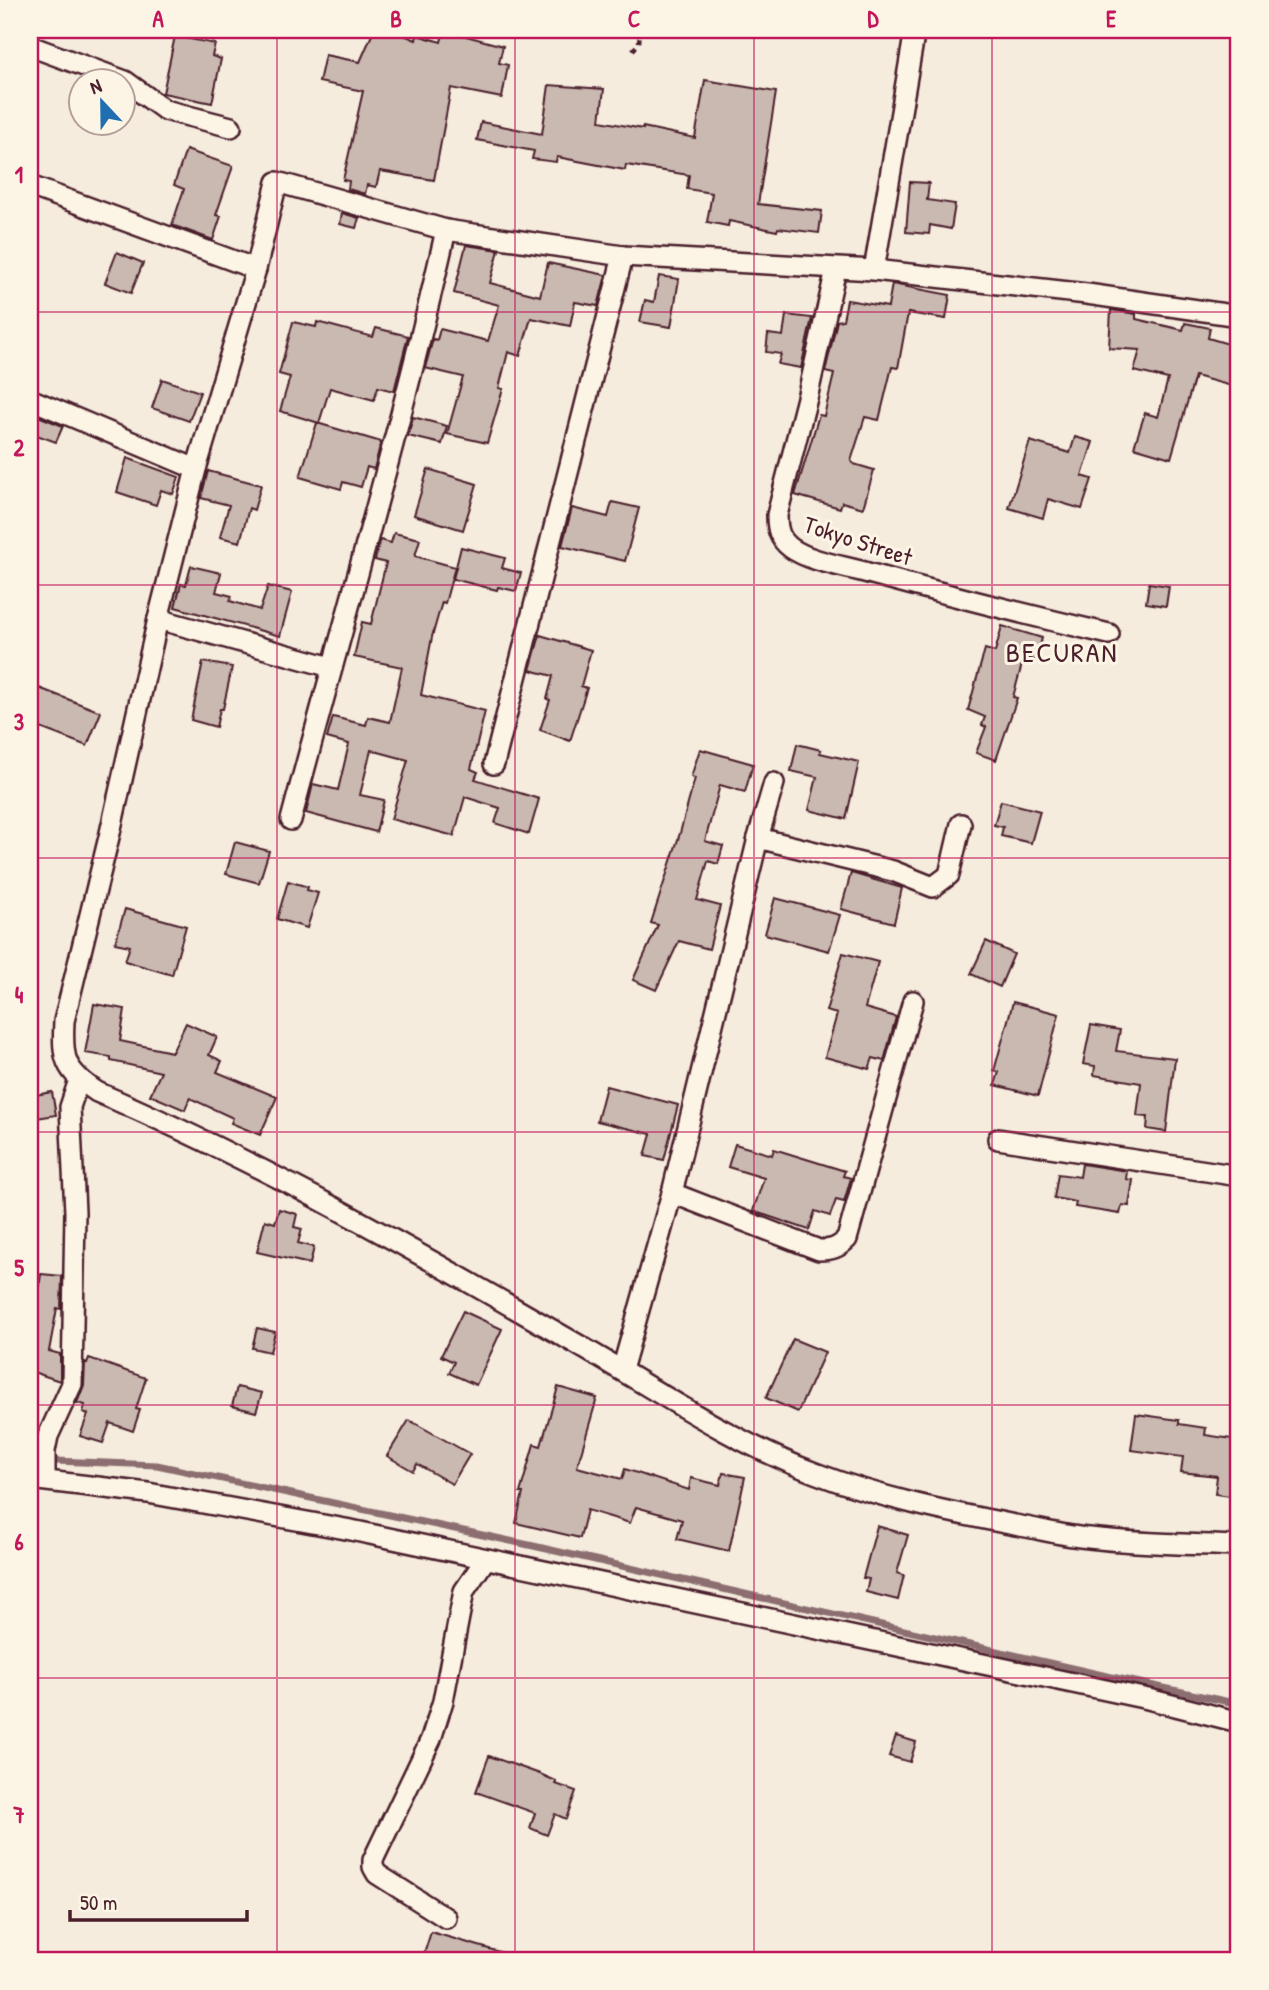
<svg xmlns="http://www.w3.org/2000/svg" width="1269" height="1990" font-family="'Patrick Hand',sans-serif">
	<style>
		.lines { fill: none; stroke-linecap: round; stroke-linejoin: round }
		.stream { stroke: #8c6e70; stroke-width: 7 }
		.building { fill: #cab9b1; stroke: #4a1f2b; stroke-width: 2 }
		.street-casing { stroke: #4a1f2b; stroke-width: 24 }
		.path { stroke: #4a1f2b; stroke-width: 4.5; stroke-dasharray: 5 5; stroke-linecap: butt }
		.street { stroke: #fcf5e5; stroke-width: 19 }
		.grid { fill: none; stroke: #c2185b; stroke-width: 2; stroke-opacity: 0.55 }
		.labels { text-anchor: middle; stroke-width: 6; stroke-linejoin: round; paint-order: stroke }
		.street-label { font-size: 24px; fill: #4a1f2b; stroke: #fcf5e5 }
		.quarter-label { font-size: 28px; letter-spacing: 2px; fill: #4a1f2b; stroke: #fcf5e5 }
		.neatline { fill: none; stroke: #c2185b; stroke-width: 2.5 }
		.grid-label { font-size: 23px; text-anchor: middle; font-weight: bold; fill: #c2185b }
	</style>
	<rect width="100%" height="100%" fill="#f5ecde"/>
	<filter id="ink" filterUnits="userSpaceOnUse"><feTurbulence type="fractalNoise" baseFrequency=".0143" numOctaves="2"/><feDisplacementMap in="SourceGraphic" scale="14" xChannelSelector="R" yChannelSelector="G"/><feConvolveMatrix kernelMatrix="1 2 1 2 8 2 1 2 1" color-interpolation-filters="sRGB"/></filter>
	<g filter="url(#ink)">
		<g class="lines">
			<g class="stream">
				<path d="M30,1461H33"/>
				<path d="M55,1461L157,1465L529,1545L1107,1676L1239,1704"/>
			</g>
		</g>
		<g class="building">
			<path d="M374,30H392L416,40L417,35L441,42L444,30L503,46L499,63L508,65L502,98L451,88L434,180L380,171L376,187L367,185L365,194L348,189L349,181L343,180L363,91L319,82L325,55L360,62Z"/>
			<path d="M175,36L215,44L212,56L221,59L212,103L163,93Z"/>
			<path d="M705,80L776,92L758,204L822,211L819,233L778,228L777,231L729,221L728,226L707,222L712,193L687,189L689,175L626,165L625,170L557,157L556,162L532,159L534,151L477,140L481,122L542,134L549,85L604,89L600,121L643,129V127L695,138Z"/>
			<path d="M186,150L233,166L216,215L221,216L213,240L172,225L184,189L174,185Z"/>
			<path d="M910,182L929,183L927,200L955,204L951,229L930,225L929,234L906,232Z"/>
			<path d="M342,213L359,218L356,228L340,224Z"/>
			<path d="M466,245L499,250L490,283L540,296L548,263L606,275L598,306L575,302L570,326L531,318L520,356L508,352L499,388L503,389L487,443L447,434L463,377L425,368L433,339L437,340L440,329L488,341L499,305L454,293Z"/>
			<path d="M117,252L143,263L131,293L105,283Z"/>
			<path d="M659,276L679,279L671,327L640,322L645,300L654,302Z"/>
			<path d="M892,284L950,295L946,319L908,313L898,368L892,367L879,420L865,417L851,461L854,464L874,470L863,508L842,502L840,508L795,495L819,415L824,416L834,374L825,372L837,321L843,320L847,300L888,307Z"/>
			<path d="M1111,310L1136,314V319L1183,330L1185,323L1210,328L1208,338L1239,347V388L1195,376L1171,458L1134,447L1145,413L1158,417L1168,379L1134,371L1140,350L1109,348Z"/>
			<path d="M786,315L812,318L801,368L778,364L781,354L766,352L768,334L783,336Z"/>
			<path d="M293,322L316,327L317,322L373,337L376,328L408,336L394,391L378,387L374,400L330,388L319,423L280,411L290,377L279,374Z"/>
			<path d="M162,379L200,392L189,421L152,408Z"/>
			<path d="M38,416L63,426L56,442L31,433Z"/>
			<path d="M413,417L447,426L442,444L408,436Z"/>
			<path d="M317,423L381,442L374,469L367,467L361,487L343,482L341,489L300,477Z"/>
			<path d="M1075,437L1093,442L1082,476L1092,479L1082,509L1048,499L1043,518L1009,508L1030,441L1070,453Z"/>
			<path d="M127,458L179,477L173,494L161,490L156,505L117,492Z"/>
			<path d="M428,469L477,484L463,530L414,515Z"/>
			<path d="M208,471L261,485L254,510L249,508L240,542L220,537L229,505L201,498Z"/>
			<path d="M612,502L639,508L625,561L562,546L572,508L608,517Z"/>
			<path d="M394,533L420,539L415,556L455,567L445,603L442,602L432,637L421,695L485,711L471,769L478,772L475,779L539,799L529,834L495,823L500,808L465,797L454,836L391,819L408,760L371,750L360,795L384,800L376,832L306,813L313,784L338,790L349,744L327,738L333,717L366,725L368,717L390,722L402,667L354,657L362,622L371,624L386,563L375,560L380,540L391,543Z"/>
			<path d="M461,547L505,558L502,568L521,573L516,591L498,587L497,590L453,579Z"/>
			<path d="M191,566L221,573L216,592L232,596L230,601L260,610L268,586L292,592L280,636L175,607L181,584L186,585Z"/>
			<path d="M1149,583L1169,586L1166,606L1146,603Z"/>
			<path d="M1002,626L1042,638L1036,661L1024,657L1013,697L1017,698L996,760L976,753L986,727L982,725L985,717L968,710L985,649L995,652Z"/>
			<path d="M540,635L591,650L581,686L587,688L570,741L540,730L550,700L547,699L553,676L530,670Z"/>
			<path d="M203,662L232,667L223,709H220L216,727L191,720Z"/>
			<path d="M39,688L101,712L87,746L30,724V710Z"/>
			<path d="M797,744L821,750L820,753L859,762L846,819L809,810L817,777L791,771Z"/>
			<path d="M700,749L753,764L745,792L720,785L705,841L723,846L718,864L708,861L697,900L720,906L709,949L679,941L656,990L633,980L658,925L651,923L680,833L695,778L691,777Z"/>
			<path d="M1001,801L1040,811L1031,843L1001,836L1003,827L994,825Z"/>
			<path d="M235,842L269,851L259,883L226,874Z"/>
			<path d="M851,873L902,888L894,923L841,909Z"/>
			<path d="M288,881L308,887L307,890L318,893L307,928L277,919Z"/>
			<path d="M775,898L840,915L829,951L765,934Z"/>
			<path d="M125,909L186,926L172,975L125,961L130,946L115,943Z"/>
			<path d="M986,941L1014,954L1000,987L971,974Z"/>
			<path d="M843,953L878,962L865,1008L896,1017L884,1061L873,1058L869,1069L825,1057L837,1014L826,1011Z"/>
			<path d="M1013,1002L1059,1014L1038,1096L995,1085L999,1072L994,1071Z"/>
			<path d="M94,1004L125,1009L120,1041L172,1052L186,1023L217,1037L209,1055L222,1061L217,1072L277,1097L260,1135L231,1123L233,1118L190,1098L185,1110L150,1095L161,1072L111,1061V1057L85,1053Z"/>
			<path d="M1091,1025L1120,1030L1116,1051L1175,1058L1166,1132L1147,1129L1148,1117L1137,1116L1141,1083L1094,1075L1095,1066L1083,1064Z"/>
			<path d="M606,1086L678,1105L664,1160L645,1156L651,1134L597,1121Z"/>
			<path d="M52,1092L56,1115L30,1119V1096Z"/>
			<path d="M735,1144L772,1155L774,1149L845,1171L843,1176L851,1178L844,1202L836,1200L830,1216L815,1211L809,1230L753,1211L764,1178L728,1167Z"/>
			<path d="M1082,1164L1127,1171L1126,1179L1133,1180L1129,1206L1122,1205L1120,1214L1075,1207L1076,1202L1054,1198L1058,1174L1080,1177Z"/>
			<path d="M279,1209L297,1214L294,1227L302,1229L298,1243L314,1247L310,1264L257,1252L265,1220L275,1223Z"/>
			<path d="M41,1274L62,1276L61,1309L57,1308L49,1351L60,1354V1381L30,1371V1354Z"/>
			<path d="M463,1311L502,1329L476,1385L449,1373L454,1362L441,1356Z"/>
			<path d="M257,1328L275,1332L270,1352L252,1348Z"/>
			<path d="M793,1339L825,1352L798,1412L766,1398Z"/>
			<path d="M89,1358L146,1378L136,1409L140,1410L133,1431L110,1423L103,1443L80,1436L88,1414L83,1412L85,1405L77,1403L84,1385L85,1362L87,1363Z"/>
			<path d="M237,1387L262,1393L256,1412L232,1406Z"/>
			<path d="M558,1387L597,1398L577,1467L622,1479L625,1469L689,1490L691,1478L720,1485L723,1473L745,1477L729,1551L677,1539L682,1520L636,1507L630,1523L587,1510L580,1538L516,1523L523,1493H520L534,1444L541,1446Z"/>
			<path d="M1136,1414L1179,1420V1424L1206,1428L1205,1435L1239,1440V1497L1215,1494L1217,1476L1181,1472L1183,1457L1131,1450Z"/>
			<path d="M409,1420L470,1454L452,1484L417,1464L413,1471L387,1456Z"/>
			<path d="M877,1526L908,1535L897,1573L904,1575L898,1600L866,1592L869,1579L863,1578Z"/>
			<path d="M896,1736L916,1742L910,1762L889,1756Z"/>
			<path d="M489,1756L540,1774L556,1781V1784L576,1791L566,1819L555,1814L547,1835L530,1828L535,1813L476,1792Z"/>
			<path d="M431,1932L513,1956L512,1960H422Z"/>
		</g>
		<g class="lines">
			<defs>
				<g id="street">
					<path d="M30,46L125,81L165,110L231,127"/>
					<path d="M30,186L256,269"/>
					<path d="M836,269L808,394L777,515C777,529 779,539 791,548C811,562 844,566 868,573C948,595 1028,615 1109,634"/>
					<path d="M874,270L915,30"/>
					<path d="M1239,316L1087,294L874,270L623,256L446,230L277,182L256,269L196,469L158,619L110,833L64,1021C62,1059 64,1070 97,1092C260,1162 414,1250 568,1339C649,1385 727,1440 815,1473C880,1498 948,1512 1015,1525C1040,1529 1064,1536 1089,1538C1139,1544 1190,1544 1239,1546"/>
					<path d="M30,399L196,469"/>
					<path d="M158,619L331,667"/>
					<path d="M494,764L623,256"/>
					<path d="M291,820C343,623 401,429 446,230"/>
					<path d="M758,838L893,871L933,887L949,875L961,824"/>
					<path d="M998,1139L1239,1176"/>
					<path d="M672,1193L819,1250C832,1250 838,1248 847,1239L913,1001"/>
					<path d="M622,1370L672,1193L758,838L774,783"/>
					<path d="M30,1479L148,1493L351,1530L1148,1699L1239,1722"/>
					<path d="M45,1480V1451L48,1436L72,1384L75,1212L70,1107L79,1080"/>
					<path d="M446,1918L377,1874L373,1867V1860L431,1739L443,1701L464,1591L485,1560"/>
				</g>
			</defs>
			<use href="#street" class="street-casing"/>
			<path class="path" d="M633,50L639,43L640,30"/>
			<use href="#street" class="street"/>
		</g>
	</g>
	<path class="grid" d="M277,30V1960M515,30V1960M754,30V1960M992,30V1960M30,312H1239M30,585H1239M30,858H1239M30,1132H1239M30,1405H1239M30,1678H1239"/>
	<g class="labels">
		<g class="street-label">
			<text transform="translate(858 541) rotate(18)" y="8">Tokyo Street</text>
		</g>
		<g class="quarter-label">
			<text x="1062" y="662">BECURAN</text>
		</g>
	</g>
	<rect width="1269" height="1990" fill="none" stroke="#fcf5e5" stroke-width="77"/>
	<g transform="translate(102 102) rotate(338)"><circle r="33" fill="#fcf5e5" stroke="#b59f9b" stroke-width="2"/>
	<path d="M0-5L12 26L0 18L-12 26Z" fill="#1f6fb2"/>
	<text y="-10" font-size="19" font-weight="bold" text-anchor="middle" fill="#4a1f2b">N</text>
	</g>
	<path d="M70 1910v10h177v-10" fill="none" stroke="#4a1f2b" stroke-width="3.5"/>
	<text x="80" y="1910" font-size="21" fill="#4a1f2b" stroke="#fcf5e5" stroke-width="5" paint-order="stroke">50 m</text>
	<rect x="38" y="38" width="1192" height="1914" class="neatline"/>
	<g class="grid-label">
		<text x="158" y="27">A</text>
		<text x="396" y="27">B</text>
		<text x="634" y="27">C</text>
		<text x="873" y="27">D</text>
		<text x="1111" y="27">E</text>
		<text x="19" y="183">1</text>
		<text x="19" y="456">2</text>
		<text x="19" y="730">3</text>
		<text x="19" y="1003">4</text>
		<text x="19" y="1276">5</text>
		<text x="19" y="1550">6</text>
		<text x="19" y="1823">7</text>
	</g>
</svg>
